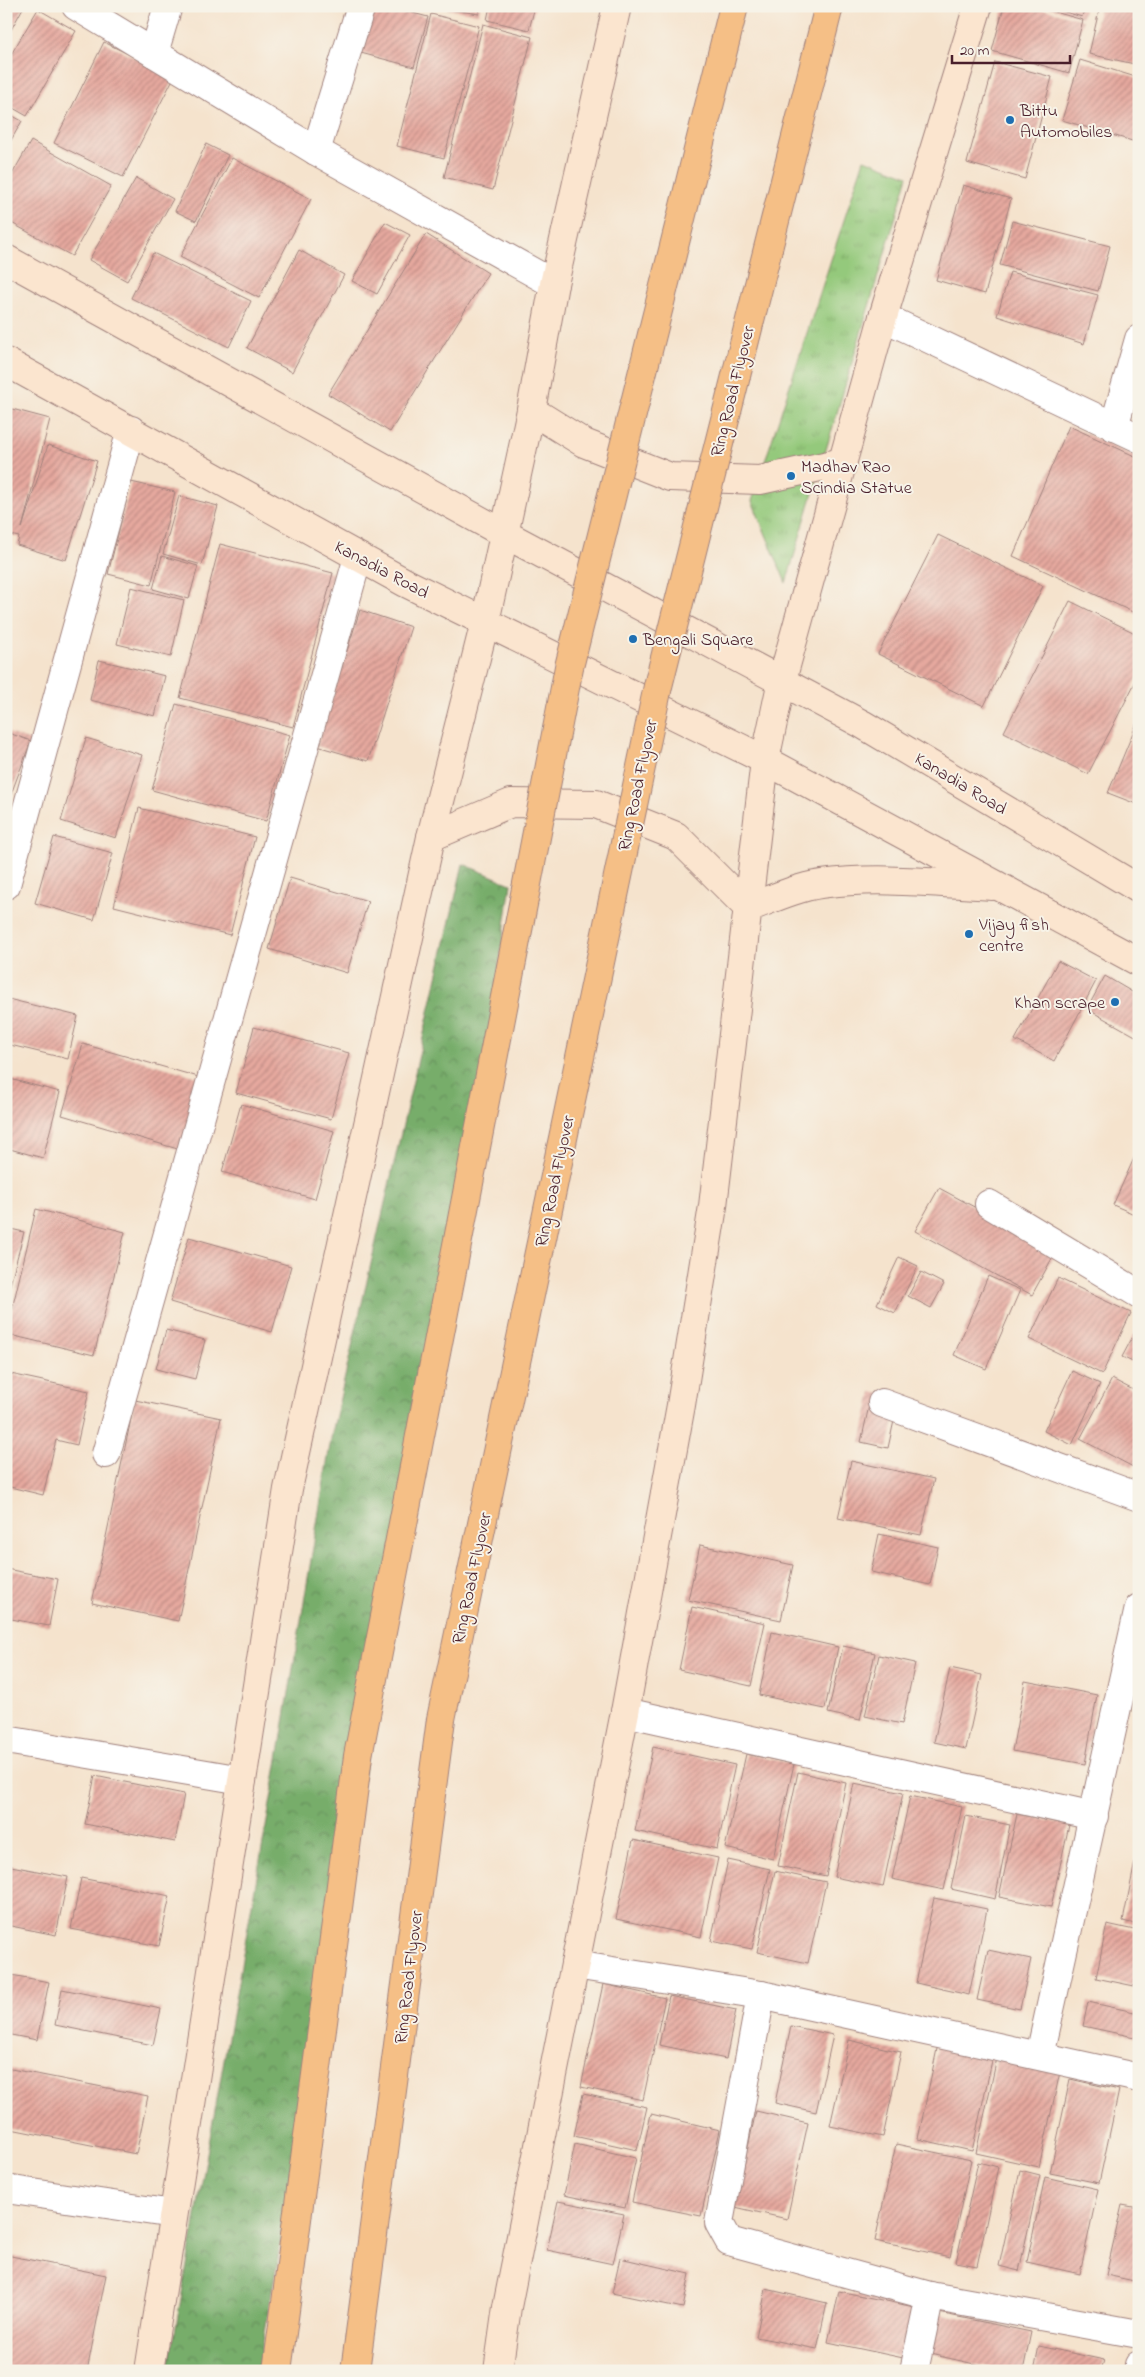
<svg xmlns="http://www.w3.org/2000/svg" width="1145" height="2377" font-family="'Indie Flower',sans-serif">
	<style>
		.forest { fill: url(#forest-crowns); stroke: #60664b }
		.park { fill: url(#park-tufts); stroke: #6f7453 }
		.building { fill: url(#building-hatch) }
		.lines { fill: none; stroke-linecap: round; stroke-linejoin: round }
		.street-casing { stroke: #a0817c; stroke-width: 30 }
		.secondary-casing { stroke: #a0817c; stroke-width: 30 }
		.street { stroke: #fff; stroke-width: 28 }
		.secondary { stroke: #fbe5cf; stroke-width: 28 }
		.primary-bridge-casing { stroke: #a0817c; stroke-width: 30; stroke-linecap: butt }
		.primary-bridge { stroke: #f5bf86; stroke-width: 28 }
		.poi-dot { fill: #1f6fb2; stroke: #f7f3e8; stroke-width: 2 }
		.labels { text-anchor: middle; stroke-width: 4; stroke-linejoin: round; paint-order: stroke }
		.poi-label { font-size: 18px; fill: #4a1f2b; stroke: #f7f3e8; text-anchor: start }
		.street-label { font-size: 18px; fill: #4a1f2b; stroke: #f7f3e8 }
	</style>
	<defs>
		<pattern id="forest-crowns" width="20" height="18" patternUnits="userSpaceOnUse" patternTransform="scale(1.25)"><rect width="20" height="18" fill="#77ad6b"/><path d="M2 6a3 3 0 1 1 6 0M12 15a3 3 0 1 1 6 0" fill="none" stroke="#648c58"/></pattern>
		<pattern id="park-tufts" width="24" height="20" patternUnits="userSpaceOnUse" patternTransform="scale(1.25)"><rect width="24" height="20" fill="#94c97b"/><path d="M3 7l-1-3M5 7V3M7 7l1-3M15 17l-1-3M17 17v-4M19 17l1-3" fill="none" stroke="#81ac6a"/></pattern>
		<pattern id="building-hatch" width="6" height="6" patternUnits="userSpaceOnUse" patternTransform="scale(1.25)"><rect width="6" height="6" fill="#e6a99f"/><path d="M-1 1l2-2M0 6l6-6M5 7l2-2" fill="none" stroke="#bc8982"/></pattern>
	</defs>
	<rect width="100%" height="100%" fill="#f7f3e8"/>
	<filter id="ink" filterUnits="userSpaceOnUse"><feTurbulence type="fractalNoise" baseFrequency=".02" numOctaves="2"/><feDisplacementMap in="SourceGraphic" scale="10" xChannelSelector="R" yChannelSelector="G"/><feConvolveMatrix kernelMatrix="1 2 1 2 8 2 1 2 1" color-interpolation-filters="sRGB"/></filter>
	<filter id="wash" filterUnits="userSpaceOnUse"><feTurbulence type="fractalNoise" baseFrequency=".0096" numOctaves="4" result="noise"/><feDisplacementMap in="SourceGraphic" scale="20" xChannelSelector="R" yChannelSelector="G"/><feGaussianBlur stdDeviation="1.12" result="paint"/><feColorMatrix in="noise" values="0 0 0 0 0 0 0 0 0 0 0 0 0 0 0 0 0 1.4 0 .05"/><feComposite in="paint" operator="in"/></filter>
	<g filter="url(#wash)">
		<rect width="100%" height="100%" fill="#f5e3cd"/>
		<path class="forest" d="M463,864L511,884L466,1194L258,2371H168L276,1771L332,1433Z"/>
		<path class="park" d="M864,159L908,176L786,583L752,501Z"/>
		<g id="blocks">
			<g class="building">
				<path d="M6,6H24L6,39Z"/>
				<path d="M369,6H386L428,17L414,67L357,52Z"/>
				<path d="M448,6H480L479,14L447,9Z"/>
				<path d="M490,6H535L529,30L487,20Z"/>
				<path d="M1004,6H1034L1083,20L1069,73L992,51Z"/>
				<path d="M1045,6H1085L1082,17Z"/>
				<path d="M1100,6H1139V65L1089,54Z"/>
				<path d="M38,9L76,31L27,116L6,104V63Z"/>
				<path d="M431,14L479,26L444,158L397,146Z"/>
				<path d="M483,24L532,37L493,190L444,177Z"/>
				<path d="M104,42L174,77L123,177L54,143Z"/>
				<path d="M1080,60L1139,78V143L1062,120Z"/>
				<path d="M995,62L1052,77L1025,179L967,163Z"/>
				<path d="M6,112L22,121L6,149Z"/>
				<path d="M31,141L111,186L72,256L6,220V185Z"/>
				<path d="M206,144L228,155L196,221L175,211Z"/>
				<path d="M232,158L311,199L259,298L180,257Z"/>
				<path d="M136,178L173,199L127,281L89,260Z"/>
				<path d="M963,185L1011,199L985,294L936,280Z"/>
				<path d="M1012,221L1110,246L1098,291L1000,265Z"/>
				<path d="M385,222L410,235L377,294L352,281Z"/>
				<path d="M426,234L488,273L390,432L328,394Z"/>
				<path d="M299,250L344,275L292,372L247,348Z"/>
				<path d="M153,253L251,301L229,347L131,298Z"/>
				<path d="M1010,272L1098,295L1084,344L997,316Z"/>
				<path d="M12,409L50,419L22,528L48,445L97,461L66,560L17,545L19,537L6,534V431Z"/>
				<path d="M1069,426L1139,458V615L1013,556Z"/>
				<path d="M131,482L175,492L151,585L108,574Z"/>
				<path d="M179,496L218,506L202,565L163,554Z"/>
				<path d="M938,535L1043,586L984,706L878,654Z"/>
				<path d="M220,544L333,573L293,727L180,698Z"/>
				<path d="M162,556L198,566L189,599L153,589Z"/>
				<path d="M131,587L184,600L171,657L117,644Z"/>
				<path d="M1070,601L1139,635V675L1088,774L1004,732Z"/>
				<path d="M360,610L411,627L368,761L317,746Z"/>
				<path d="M99,660L165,676L155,716L90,700Z"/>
				<path d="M176,704L290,735L266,821L152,790Z"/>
				<path d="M1139,718V805L1108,793Z"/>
				<path d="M6,732L31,741L8,802H6Z"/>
				<path d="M86,738L142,755L116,838L61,821Z"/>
				<path d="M139,808L255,837L230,935L114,906Z"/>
				<path d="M54,837L113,853L94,920L35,903Z"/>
				<path d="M290,878L368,901L347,973L269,949Z"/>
				<path d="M1058,961L1096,981L1054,1061L1015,1040Z"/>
				<path d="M1105,976L1139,996V1038L1087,1009Z"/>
				<path d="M8,999L78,1016L68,1059L6,1044V1007Z"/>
				<path d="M254,1027L349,1053L331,1119L236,1093Z"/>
				<path d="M83,1044L202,1078L181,1150L62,1115Z"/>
				<path d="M6,1078L60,1092L43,1158L6,1148Z"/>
				<path d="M241,1104L334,1131L315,1199L222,1172Z"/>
				<path d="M1135,1156L1139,1158V1216L1113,1205Z"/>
				<path d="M939,1188L1056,1251L1032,1295L915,1231Z"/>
				<path d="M36,1209L125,1232L94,1355L6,1334Z"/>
				<path d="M6,1228L24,1232L7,1296H6Z"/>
				<path d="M189,1237L291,1266L272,1332L170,1302Z"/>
				<path d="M899,1257L918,1266L895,1313L877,1304Z"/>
				<path d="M921,1272L944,1284L931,1308L908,1296Z"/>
				<path d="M988,1276L1020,1290L986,1369L954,1355Z"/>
				<path d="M1058,1278L1131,1313L1102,1374L1029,1339Z"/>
				<path d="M1139,1325V1365L1122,1357Z"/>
				<path d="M166,1330L205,1340L195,1379L156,1369Z"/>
				<path d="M1072,1371L1100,1384L1072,1445L1044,1431Z"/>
				<path d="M6,1373L89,1391L77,1445L56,1440L43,1495L6,1486V1442L9,1430L6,1429Z"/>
				<path d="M1112,1379L1139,1393V1455L1133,1467L1080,1439Z"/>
				<path d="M872,1392L899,1398L888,1448L861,1442Z"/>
				<path d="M135,1400L221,1418L178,1621L92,1603Z"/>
				<path d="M851,1461L934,1479L921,1535L838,1518Z"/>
				<path d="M879,1534L938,1547L930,1585L871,1572Z"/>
				<path d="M700,1545L793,1565L781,1620L688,1600Z"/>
				<path d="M6,1569L58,1579L49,1626L6,1618Z"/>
				<path d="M692,1607L765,1623L751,1686L679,1670Z"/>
				<path d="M772,1632L838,1647L825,1709L759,1695Z"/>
				<path d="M843,1646L875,1653L860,1720L828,1713Z"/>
				<path d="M879,1655L915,1663L902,1724L865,1716Z"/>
				<path d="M950,1668L982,1675L966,1749L934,1742Z"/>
				<path d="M1025,1681L1097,1695L1085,1764L1012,1751Z"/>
				<path d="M653,1747L735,1765L717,1849L635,1831Z"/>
				<path d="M746,1754L794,1764L773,1859L725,1848Z"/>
				<path d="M798,1772L846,1783L826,1876L778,1866Z"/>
				<path d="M95,1776L184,1794L175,1842L85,1824Z"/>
				<path d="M854,1783L903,1793L883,1887L834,1877Z"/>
				<path d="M910,1796L962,1807L944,1890L892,1879Z"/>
				<path d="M1017,1814L1069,1825L1051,1907L999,1897Z"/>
				<path d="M966,1816L1010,1825L995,1899L951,1889Z"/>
				<path d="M633,1840L718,1858L701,1937L616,1919Z"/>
				<path d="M728,1860L770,1869L752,1949L711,1941Z"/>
				<path d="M1135,1862L1139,1863V1925L1123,1921Z"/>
				<path d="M6,1865L68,1877L56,1935L6,1925Z"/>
				<path d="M775,1871L826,1882L808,1963L757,1952Z"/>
				<path d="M81,1878L170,1896L159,1946L71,1929Z"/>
				<path d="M934,1898L987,1909L969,1995L916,1983Z"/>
				<path d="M1107,1924L1139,1931V1987L1096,1978Z"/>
				<path d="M988,1950L1031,1959L1020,2009L977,2000Z"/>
				<path d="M6,1974L49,1982L37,2040L6,2034Z"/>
				<path d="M603,1984L665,1998L643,2100L581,2087Z"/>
				<path d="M62,1989L161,2009L153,2045L55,2025Z"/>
				<path d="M669,1996L736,2010L726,2059L659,2045Z"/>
				<path d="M1088,2002L1139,2013V2038L1083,2026Z"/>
				<path d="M791,2026L833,2035L816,2112L775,2103Z"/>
				<path d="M849,2040L901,2052L883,2137L830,2126Z"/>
				<path d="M938,2044L993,2056L972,2151L918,2139Z"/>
				<path d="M997,2058L1060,2072L1039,2167L976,2153Z"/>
				<path d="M6,2068L148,2096L136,2154L6,2128Z"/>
				<path d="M1070,2079L1119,2090L1099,2183L1050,2173Z"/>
				<path d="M583,2094L647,2107L637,2150L574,2136Z"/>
				<path d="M756,2111L808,2123L787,2219L735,2207Z"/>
				<path d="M651,2114L720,2130L701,2216L632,2202Z"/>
				<path d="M575,2144L636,2158L625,2208L564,2195Z"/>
				<path d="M896,2144L971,2160L950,2257L875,2241Z"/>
				<path d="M978,2162L998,2167L977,2266L956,2262Z"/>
				<path d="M1020,2170L1040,2175L1019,2271L999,2266Z"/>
				<path d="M1045,2177L1098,2189L1080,2274L1027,2262Z"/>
				<path d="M558,2201L624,2214L613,2264L547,2250Z"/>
				<path d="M1122,2205L1139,2208V2282L1106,2275Z"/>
				<path d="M6,2255L106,2275L87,2371H6Z"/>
				<path d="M620,2258L690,2274L683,2308L612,2293Z"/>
				<path d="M766,2289L827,2303L817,2349L756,2337Z"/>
				<path d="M839,2291L919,2308L908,2359L828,2342Z"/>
				<path d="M939,2313L1031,2332L1023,2371H1006L930,2354Z"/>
				<path d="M1039,2346L1104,2360L1101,2371H1034Z"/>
				<path d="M935,2366L952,2370V2371H935Z"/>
			</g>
		</g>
	</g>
	<g filter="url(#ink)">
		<use href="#blocks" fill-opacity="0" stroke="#a0817c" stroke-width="1"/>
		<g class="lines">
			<defs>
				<g id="street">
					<path d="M76,6L316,151L554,284"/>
					<path d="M154,53L168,6"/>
					<path d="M316,151L361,6"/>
					<path d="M883,317L1139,438"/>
					<path d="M1114,427L1139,339"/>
					<path d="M6,885L131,430"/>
					<path d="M989,1204L1139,1294"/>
					<path d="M882,1403L1139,1497"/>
					<path d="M106,1454L358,557"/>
					<path d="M625,1712L1094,1816"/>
					<path d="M6,1740L242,1780"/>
					<path d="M575,1965L761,1995L1139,2078"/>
					<path d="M761,1995L719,2223L729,2241L930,2296L1139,2334"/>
					<path d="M1040,2055L1139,1608"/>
					<path d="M6,2189L173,2214"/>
					<path d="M914,2371L930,2296"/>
					<path d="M1138,2371L1139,2365"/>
				</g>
				<g id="secondary">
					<path d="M6,259L503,533L862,724L1139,889"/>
					<path d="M6,362L406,583L765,760L1139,962"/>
					<path d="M531,410L584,443L670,477L760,480L843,462"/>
					<path d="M431,837L511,803L596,804L676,836L748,908C772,899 795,888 821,884C877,876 936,883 992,886"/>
					<path d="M149,2371L288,1489L431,837L485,622L531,410L554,284L617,6"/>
					<path d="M498,2371L507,2307L625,1712L681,1405L713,1206L765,760L782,680L883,317L978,6"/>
				</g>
			</defs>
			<use href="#street" class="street-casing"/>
			<use href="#secondary" class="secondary-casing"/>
			<use href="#street" class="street"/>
			<use href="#secondary" class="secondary"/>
			<defs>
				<g id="primary-bridge">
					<path d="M277,2371L358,1756L569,667L734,6"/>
					<path d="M355,2371L441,1719L658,686L829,6"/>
				</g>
			</defs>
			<use href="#primary-bridge" class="primary-bridge-casing"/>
			<use href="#primary-bridge" class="primary-bridge"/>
		</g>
	</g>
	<g class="poi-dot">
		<circle cx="1010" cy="120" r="5"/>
		<circle cx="791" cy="476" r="5"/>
		<circle cx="633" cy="639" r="5"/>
		<circle cx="969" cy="934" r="5"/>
		<circle cx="1115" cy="1002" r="5"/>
	</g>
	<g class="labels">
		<g class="poi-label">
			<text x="1020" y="116">Bittu<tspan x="1020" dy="21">Automobiles</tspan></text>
			<text x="801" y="472">Madhav Rao<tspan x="801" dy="21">Scindia Statue</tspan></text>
			<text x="643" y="645">Bengali Square</text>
			<text x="979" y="930">Vijay fish<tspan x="979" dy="21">centre</tspan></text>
			<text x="1105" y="1008" text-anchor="end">Khan scrape</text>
		</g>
		<g class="street-label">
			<text transform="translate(732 391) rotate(-76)" y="6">Ring Road Flyover</text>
			<text transform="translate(382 569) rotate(28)" y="6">Kanadia Road</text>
			<text transform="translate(961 783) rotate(31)" y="6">Kanadia Road</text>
			<text transform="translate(637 785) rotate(-78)" y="6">Ring Road Flyover</text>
			<text transform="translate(554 1181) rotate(-78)" y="6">Ring Road Flyover</text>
			<text transform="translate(471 1578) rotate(-78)" y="6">Ring Road Flyover</text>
			<text transform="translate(408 1977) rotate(-83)" y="6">Ring Road Flyover</text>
		</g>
	</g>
	<rect width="1145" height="2377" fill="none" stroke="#f7f3e8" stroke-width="25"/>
	<path d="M952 55v8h118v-8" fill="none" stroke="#4a1f2b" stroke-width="2.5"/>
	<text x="960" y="55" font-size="15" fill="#4a1f2b" stroke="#f7f3e8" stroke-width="4" paint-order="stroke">20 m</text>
</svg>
